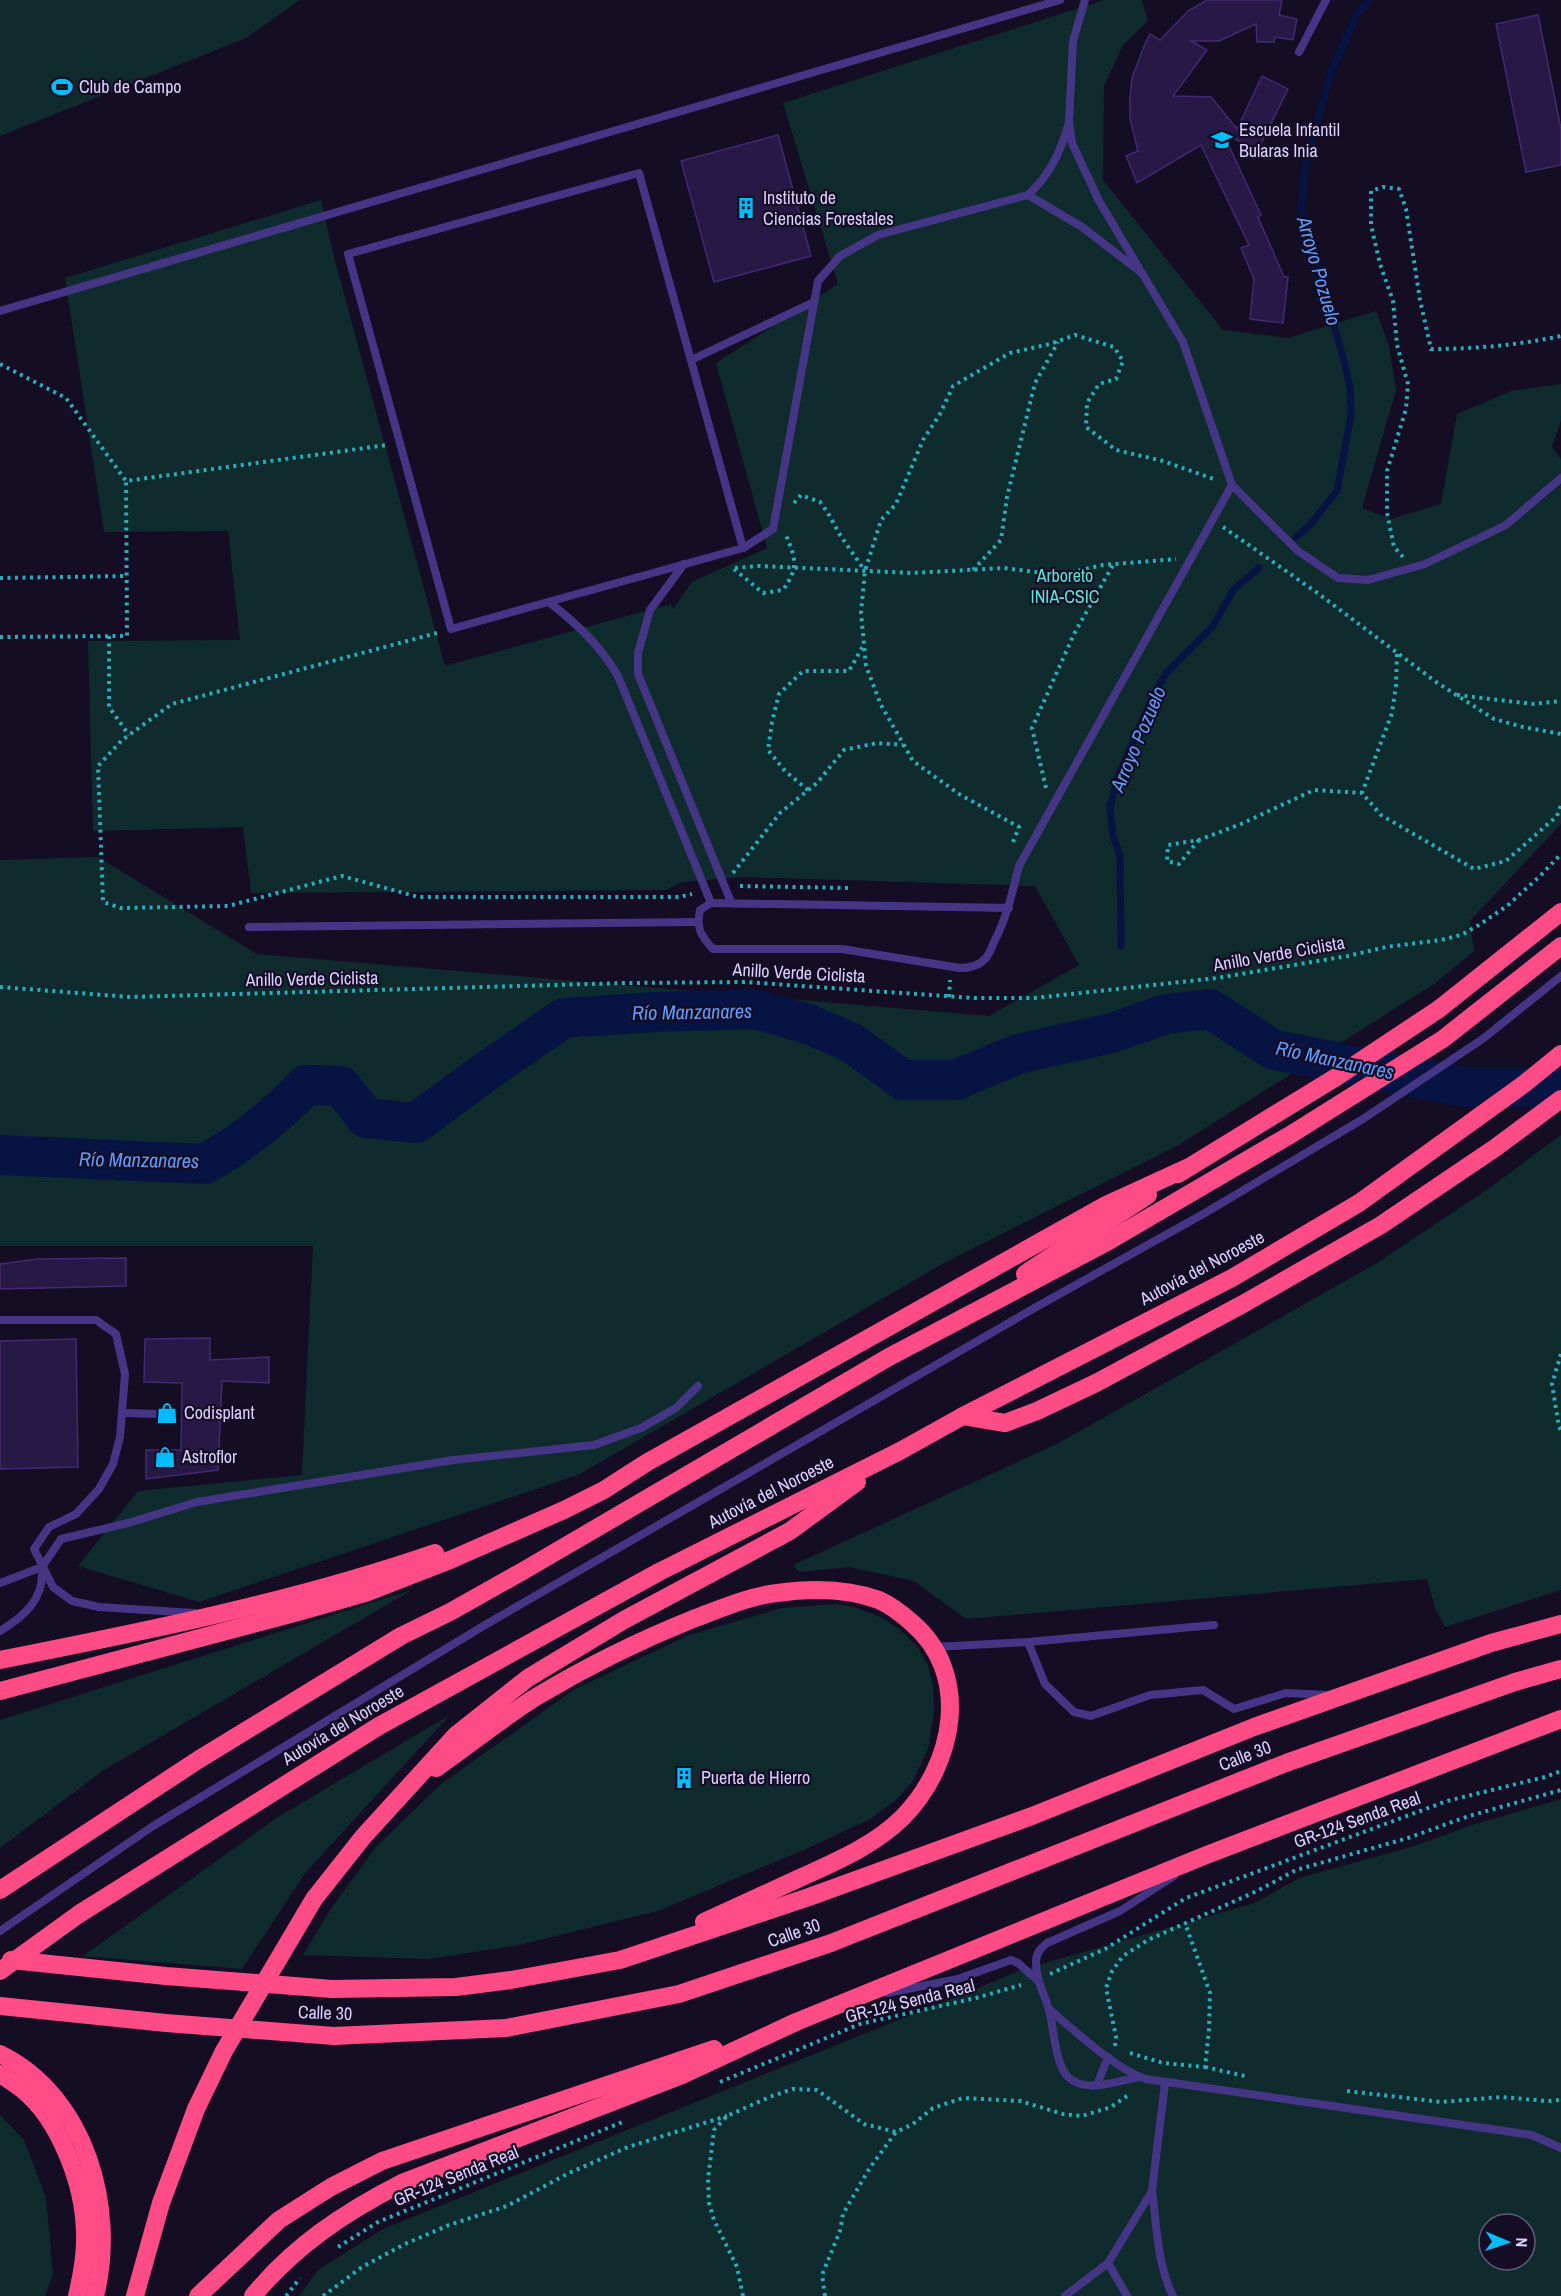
<svg xmlns="http://www.w3.org/2000/svg" width="1561" height="2296" font-family="'Archivo Narrow',sans-serif">
	<style>
		.green { fill: #102b2e; fill-rule: evenodd }
		.lines { fill: none; stroke-linecap: round; stroke-linejoin: round }
		.stream { stroke: #071443; stroke-width: 7 }
		.river { stroke: #071443; stroke-width: 40 }
		.building { fill: #281846; stroke: #432973; stroke-width: 1.5 }
		.path { stroke: #29adba; stroke-width: 4; stroke-dasharray: 3 4.5; stroke-linecap: butt }
		.service { stroke: #453685; stroke-width: 8 }
		.motorway { stroke: #ff4b86; stroke-width: 18 }
		.labels { text-anchor: middle; stroke-width: 4.5; stroke-linejoin: round; paint-order: stroke }
		.poi-label { font-size: 18px; fill: #dcd0ff; stroke: #140d24; text-anchor: start }
		.park-label { font-size: 18px; fill: #57e4d6; stroke: #140d24 }
		.street-label { font-size: 18px; fill: #dcd0ff; stroke: #140d24 }
		.water-label { font-size: 20px; font-style: italic; fill: #5e9cff; stroke: #140d24 }
	</style>
	<rect width="100%" height="100%" fill="#140d24"/>
	<g class="green">
		<path d="M0,0H300L246,38L0,136Z"/>
		<path d="M1104,0H1142L1148,21L1123,45L1104,86L1103,180L1223,330L1288,338L1376,311L1389,346L1396,390L1362,508L1391,519L1441,504L1457,414L1511,391L1561,384V420L1552,447L1561,459V824L1470,921L1474,951L1434,984L1177,1146L944,1263L578,1475L199,1602L78,1566L138,1491L302,1475L313,1246H0V860L98,857L257,954L989,1016L1079,965L1035,886L743,877L683,882L666,890L251,893L243,827L93,831L88,641L240,640L228,531L104,532L65,278L321,200L334,257L445,666L671,604L673,609L692,582L767,548L716,363L838,284L783,103Z"/>
		<path d="M1561,1135V1590L1445,1627L1435,1608L1427,1579L966,1619L914,1581L849,1567L799,1572L793,1565L1057,1444L1377,1263L1488,1189Z"/>
		<path d="M412,1590L104,1770L0,1848V1720Z"/>
		<path d="M836,1604L854,1607L885,1619L905,1634L919,1649L928,1665L933,1685L934,1712L928,1749L913,1781L896,1800L870,1819L806,1849L658,1911L519,1945L429,1959L303,1955L332,1907L376,1847L441,1784L575,1689L689,1635L782,1608Z"/>
		<path d="M450,1715L306,1872L242,1969L83,1956L278,1817Z"/>
		<path d="M1561,1799V2296H299L318,2270L383,2229L1024,1969L1255,1903L1299,1878L1411,1847L1472,1825ZM1489,2224H1525V2260H1489Z"/>
		<path d="M0,2115L24,2140L46,2198L53,2274L45,2296H0Z"/>
	</g>
	<g class="lines">
		<g class="stream">
			<path d="M1296,537L1309,526L1337,491L1351,415L1350,387L1343,357L1301,208L1306,162L1331,73L1357,14L1369,0"/>
			<path d="M1121,946L1120,856L1113,836L1110,806L1119,774L1153,696L1167,672L1213,626L1234,589L1259,568"/>
			<path d="M1118,1031L1123,1013"/>
		</g>
		<path class="river" d="M0,1155L204,1164C242,1144 276,1116 306,1085L341,1086L366,1118L416,1123L491,1068L564,1018L655,1012L755,1009L808,1024L852,1043L903,1080H956L1018,1054L1112,1033L1166,1014L1210,1009L1274,1050L1464,1087H1561"/>
	</g>
	<g class="building">
		<path d="M1207,0H1282L1279,15L1297,19L1293,40L1275,37L1274,42H1257L1256,24L1219,41H1191L1207,50L1173,96L1211,97L1237,129L1262,76L1288,89L1258,150L1223,133L1261,215L1258,217L1284,277H1288L1283,323L1250,319L1254,279L1241,248L1249,245L1201,145L1137,183L1126,156L1138,151L1130,119V98L1132,78L1145,44L1150,34L1160,40L1188,11Z"/>
		<path d="M1538,15L1561,129V165L1526,172L1496,24Z"/>
		<path d="M778,135L811,256L714,282L681,161Z"/>
		<path d="M126,1258V1286L0,1289V1264L38,1259Z"/>
		<path d="M210,1338V1360L269,1357V1383L222,1381L218,1470L146,1479V1450H181L182,1383L144,1382L145,1339Z"/>
		<path d="M76,1339L78,1467L0,1469V1341Z"/>
	</g>
	<g class="lines">
		<g class="path">
			<path d="M0,364L66,398L126,481L387,445"/>
			<path d="M794,503L801,495L820,502L828,513L840,535L865,571"/>
			<path d="M1223,527L1316,592L1436,682L1494,719L1523,727L1561,734"/>
			<path d="M1403,557L1394,547L1387,513V471L1406,409L1408,384L1397,345L1393,301L1380,264L1371,225V191L1383,187L1399,189L1406,209L1420,300L1431,349C1476,349 1518,345 1561,336"/>
			<path d="M735,568L759,566L912,573L1004,568L1059,575L1103,565L1176,559"/>
			<path d="M734,569L763,593L783,590C799,567 796,560 786,535"/>
			<path d="M973,570L1001,540L1007,497L1035,383L1058,342"/>
			<path d="M0,578L127,576"/>
			<path d="M437,633L172,704L122,740L98,766L103,902L121,908L228,906L342,876L418,897H679L692,894"/>
			<path d="M109,636V707L129,735"/>
			<path d="M0,637L127,636L126,481"/>
			<path d="M1397,654L1396,685L1392,713L1362,793L1381,815L1474,869L1506,861L1557,816L1561,805"/>
			<path d="M1457,695L1533,704L1561,701"/>
			<path d="M1046,788L1032,728L1074,634L1113,565"/>
			<path d="M808,790L785,771L768,750L772,722L779,694L803,671H849L863,646"/>
			<path d="M1199,840L1179,864L1167,861L1168,845L1199,840L1241,824L1314,790L1362,793"/>
			<path d="M1013,842L1019,827L959,794L913,761L881,705L866,666L861,613L865,571L881,520L896,504L923,440L940,414L953,386L1010,353L1050,344L1075,335L1114,347L1123,361L1116,379L1099,384L1087,403L1086,427L1116,450L1163,461L1214,479"/>
			<path d="M733,873L780,813L817,783L844,750L877,743L903,745"/>
			<path d="M740,886L850,888"/>
			<path d="M0,987L130,997L625,983L745,982L974,998H1035L1217,978L1348,956L1386,947L1441,940L1461,935L1479,925L1507,906L1540,876L1561,854"/>
			<path d="M949,997L950,980"/>
			<path d="M1561,1354L1552,1384L1559,1427L1561,1430"/>
			<path d="M1050,1974L1105,1949L1186,1898L1447,1801L1545,1777L1561,1771"/>
			<path d="M1115,2046L1116,2037L1106,1988L1112,1971L1123,1956L1148,1940L1257,1891L1296,1870L1408,1838L1469,1816L1561,1790"/>
			<path d="M1130,2053L1163,2063L1205,2067L1209,2030L1210,1993L1185,1923"/>
			<path d="M1205,2067L1245,2076"/>
			<path d="M720,2082L860,2024L976,1998L1021,1985"/>
			<path d="M1347,2091L1441,2102L1502,2097L1547,2101L1561,2100"/>
			<path d="M338,2247L378,2222L625,2121"/>
			<path d="M286,2296L300,2278"/>
			<path d="M323,2296L362,2267L405,2244L449,2225L507,2206L569,2173L628,2147L727,2116"/>
			<path d="M743,2296L737,2267L714,2220L709,2203L708,2179L714,2130L727,2116L772,2096L793,2089L817,2090L864,2124L896,2132L913,2124L933,2108L963,2098L1020,2101L1063,2114L1082,2116L1111,2107L1130,2094"/>
			<path d="M825,2296L822,2275L840,2231L843,2214L869,2169L896,2132"/>
		</g>
		<g class="service">
			<path d="M1085,0L1073,41L1069,121L1072,143L1099,201L1139,268"/>
			<path d="M1299,52L1326,0"/>
			<path d="M639,173L743,548L451,629L348,254Z"/>
			<path d="M1028,195C1049,176 1061,152 1068,125"/>
			<path d="M0,311L1060,0"/>
			<path d="M691,360L814,302"/>
			<path d="M743,548L773,529L818,281L840,256L878,235L1028,195L1082,227L1142,273L1183,342L1232,485L1298,551L1338,578L1368,580L1425,564L1506,525L1561,478"/>
			<path d="M684,564L650,610L638,653V674L731,902"/>
			<path d="M549,602C578,625 599,644 618,676L711,903"/>
			<path d="M1009,908L711,903L700,910C696,928 701,936 713,949H842L960,968C970,968 979,966 986,958C989,954 992,947 994,942C1007,917 1012,893 1019,866L1232,485"/>
			<path d="M249,927L697,922"/>
			<path d="M0,1320H96L116,1334L125,1374L120,1437L113,1464L99,1489L76,1514L49,1527L34,1549L53,1587L72,1601L99,1607L194,1613"/>
			<path d="M123,1413L160,1414"/>
			<path d="M0,1583L42,1567L61,1539L128,1523L197,1502L453,1460L594,1445L641,1428L676,1408L698,1386"/>
			<path d="M0,1631C23,1617 44,1600 42,1570"/>
			<path d="M1028,1642L1214,1625"/>
			<path d="M934,1647L1028,1642L1045,1684L1074,1712L1091,1716L1150,1695L1203,1690L1234,1709L1286,1693L1329,1695"/>
			<path d="M0,1931L153,1826L485,1625L1038,1306L1205,1213L1363,1119L1484,1038L1561,976"/>
			<path d="M887,1993L958,1979L1011,1960L1018,1963L1037,1980"/>
			<path d="M1049,2009C1074,2030 1115,2069 1146,2079L1532,2135L1561,2148"/>
			<path d="M1139,2077C1118,2081 1085,2094 1068,2077C1055,2064 1054,2028 1049,2010C1044,1993 1036,1980 1036,1962C1036,1953 1041,1948 1047,1943L1120,1911L1174,1876"/>
			<path d="M1097,2085L1108,2057"/>
			<path d="M1152,2191C1157,2226 1157,2264 1173,2296"/>
			<path d="M1108,2263L1127,2296"/>
			<path d="M1065,2296L1108,2263L1152,2191L1165,2083"/>
		</g>
		<g class="motorway">
			<path d="M1178,1174L1338,1076L1439,1009L1561,912"/>
			<path d="M1025,1274C1065,1246 1108,1223 1148,1195"/>
			<path d="M963,1416L1005,1423L1037,1411L1096,1383L1243,1304L1381,1225L1495,1148L1561,1099"/>
			<path d="M0,1660C146,1631 293,1602 435,1553"/>
			<path d="M0,1691L298,1612L365,1593L450,1560L564,1510L604,1490L646,1463L1104,1206L1187,1168"/>
			<path d="M436,1768C469,1745 501,1719 536,1697C586,1667 638,1641 693,1619C720,1609 749,1596 777,1593C812,1588 846,1588 879,1600C890,1605 902,1614 911,1622C973,1674 954,1765 903,1817C875,1845 837,1861 802,1877C769,1892 737,1907 704,1922"/>
			<path d="M0,1890L198,1760L401,1636L450,1612L523,1571L889,1357L1107,1242L1290,1135L1443,1039L1561,946"/>
			<path d="M11,1960L166,1976L332,1989L456,1987L511,1980L620,1960L809,1897L1032,1816L1254,1727L1491,1643L1561,1624"/>
			<path d="M0,1971L79,1914L379,1726L659,1572L900,1451L963,1416L1232,1278L1359,1203L1524,1084L1561,1054"/>
			<path d="M0,2006L166,2023L334,2036L506,2028L679,1994L831,1943L1286,1763L1515,1682L1561,1669"/>
			<path d="M0,2054C86,2096 117,2209 95,2296"/>
			<path d="M0,2074C8,2079 16,2084 23,2090C60,2120 84,2185 85,2232C86,2253 82,2275 77,2296"/>
			<path d="M135,2296L161,2203L196,2109L224,2051L314,1899L363,1837L456,1735L528,1678L624,1620L790,1531L857,1482"/>
			<path d="M198,2296L279,2220L331,2187L382,2161L714,2049"/>
			<path d="M253,2296C294,2246 345,2212 402,2183L682,2075L796,2022L1204,1856L1561,1719"/>
		</g>
	</g>
	<defs>
		<symbol id="stadium-bare" viewBox="-9 -9 18 18"><path d="M0-5a6.5 5 0 1 0 0 10a6.5 5 0 1 0 0-10ZM-3.5-1.8h7v3.6h-7Z" fill="#00bcfb" stroke="#140d24" stroke-width="2.5" paint-order="stroke"/></symbol>
		<symbol id="school-bare" viewBox="-9 -9 18 18"><path d="M0-5L7-2L0 1L-7-2ZM-4 1L0 2.5L4 1V4Q0 6-4 4Z" fill="#00bcfb" stroke="#140d24" stroke-width="2.5" paint-order="stroke"/></symbol>
		<symbol id="building-bare" viewBox="-9 -9 18 18"><path d="M-4-6H4V6H1V3H-1V6H-4ZM-2.5-4.3h1.7v1.8h-1.7ZM.8-4.3h1.7v1.8H.8ZM-2.5-1h1.7V.8h-1.7ZM.8-1h1.7V.8H.8Z" fill="#00bcfb" stroke="#140d24" stroke-width="2.5" paint-order="stroke"/></symbol>
		<symbol id="shop-bare" viewBox="-9 -9 18 18"><path d="M-5-2.5h2.3a2.7 3.5 0 0 1 5.4 0H5L5.5 6h-11ZM-1.5-2.5h3a1.5 2.3 0 0 0-3 0Z" fill="#00bcfb" stroke="#140d24" stroke-width="2.5" paint-order="stroke"/></symbol>
	</defs>
	<g fill-rule="evenodd">
		<use href="#stadium-bare" x="47" y="72" width="30" height="30"/>
		<use href="#school-bare" x="1207" y="125" width="30" height="30"/>
		<use href="#building-bare" x="731" y="193" width="30" height="30"/>
		<use href="#shop-bare" x="152" y="1398" width="30" height="30"/>
		<use href="#shop-bare" x="150" y="1442" width="30" height="30"/>
		<use href="#building-bare" x="669" y="1763" width="30" height="30"/>
	</g>
	<g class="labels">
		<g class="poi-label">
			<text x="79" y="93">Club de Campo</text>
			<text x="1239" y="136">Escuela Infantil<tspan x="1239" dy="21">Bularas Inia</tspan></text>
			<text x="763" y="204">Instituto de<tspan x="763" dy="21">Ciencias Forestales</tspan></text>
			<text x="184" y="1419">Codisplant</text>
			<text x="182" y="1463">Astroflor</text>
			<text x="701" y="1784">Puerta de Hierro</text>
		</g>
		<g class="park-label">
			<text x="1065" y="582">Arboreto<tspan x="1065" dy="21">INIA-CSIC</tspan></text>
		</g>
		<g class="street-label">
			<text transform="translate(1279 954) rotate(-10)" y="6">Anillo Verde Ciclista</text>
			<text transform="translate(799 973) rotate(3)" y="6">Anillo Verde Ciclista</text>
			<text transform="translate(312 979) rotate(-1)" y="6">Anillo Verde Ciclista</text>
			<text transform="translate(1202 1268) rotate(-28)" y="6">Autovía del Noroeste</text>
			<text transform="translate(771 1492) rotate(-27)" y="6">Autovía del Noroeste</text>
			<text transform="translate(343 1725) rotate(-31)" y="6">Autovía del Noroeste</text>
			<text transform="translate(1245 1756) rotate(-21)" y="6">Calle 30</text>
			<text transform="translate(1357 1820) rotate(-20)" y="6">GR-124 Senda Real</text>
			<text transform="translate(794 1933) rotate(-19)" y="6">Calle 30</text>
			<text transform="translate(910 2001) rotate(-14)" y="6">GR-124 Senda Real</text>
			<text transform="translate(325 2013) rotate(2)" y="6">Calle 30</text>
			<text transform="translate(456 2176) rotate(-22)" y="6">GR-124 Senda Real</text>
		</g>
		<g class="water-label">
			<text transform="translate(1319 271) rotate(74)" y="7">Arroyo Pozuelo</text>
			<text transform="translate(1138 739) rotate(-67)" y="7">Arroyo Pozuelo</text>
			<text transform="translate(692 1012) rotate(-1)" y="7">Río Manzanares</text>
			<text transform="translate(1335 1060) rotate(12)" y="7">Río Manzanares</text>
			<text transform="translate(139 1160) rotate(1)" y="7">Río Manzanares</text>
		</g>
	</g>
	<g transform="translate(1507 2242) rotate(92)"><circle r="28" fill="#140d24" stroke="#645b7c" stroke-width="1.5"/>
	<path d="M0-4.5L10 22L0 15L-10 22Z" fill="#00bcfb"/>
	<text y="-9" font-size="16" font-weight="bold" text-anchor="middle" fill="#dcd0ff">N</text>
	</g>
</svg>
